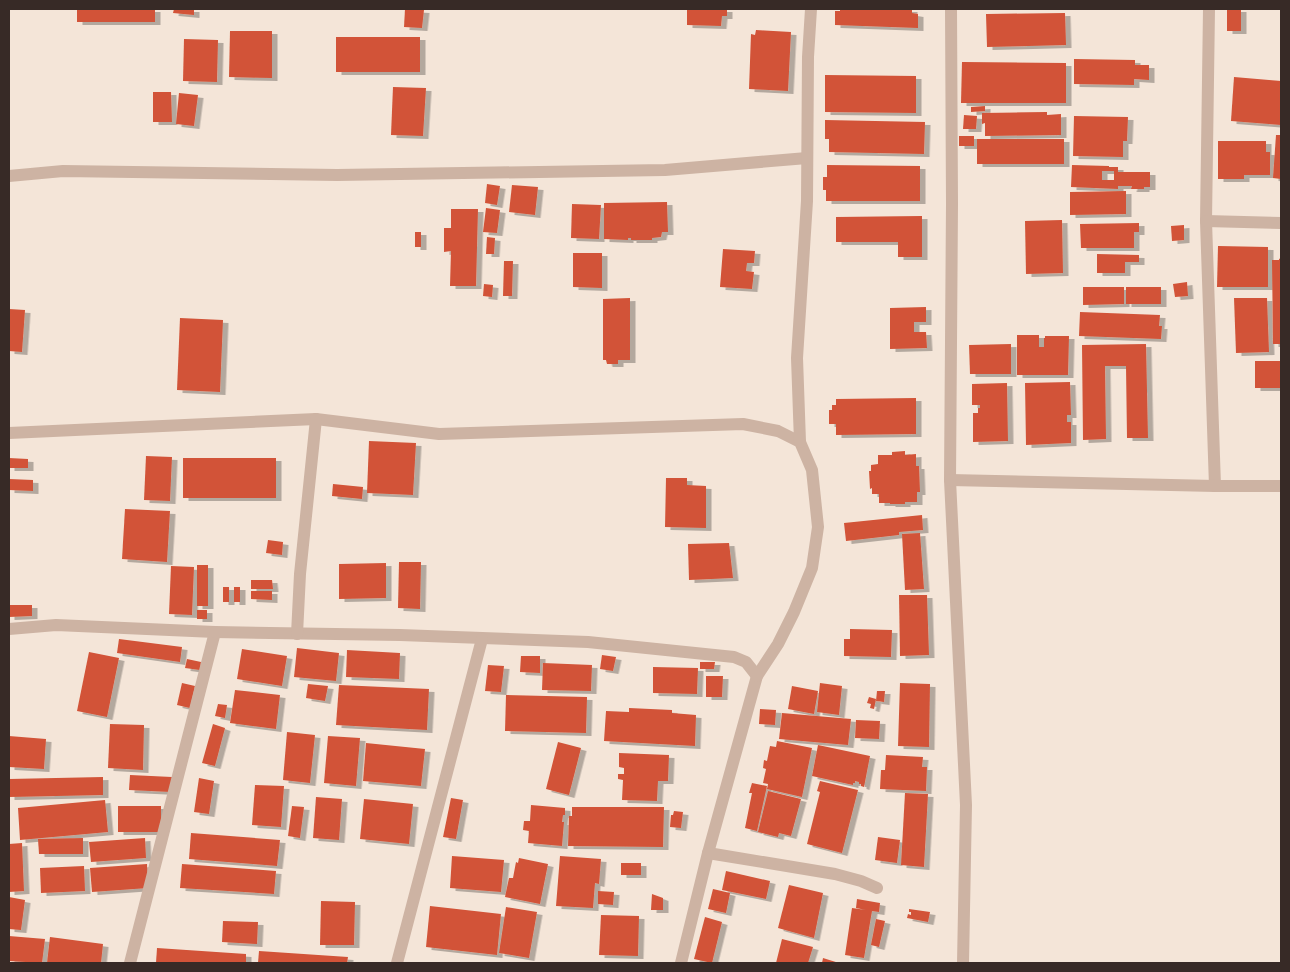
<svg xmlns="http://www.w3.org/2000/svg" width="1290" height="972" font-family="'Titillium Web',sans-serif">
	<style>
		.building { fill: #d25337; fill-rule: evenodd; filter: url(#shadow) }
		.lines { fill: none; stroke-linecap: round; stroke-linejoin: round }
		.minor { stroke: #cdb3a3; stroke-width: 12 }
	</style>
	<defs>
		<filter id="shadow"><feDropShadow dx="5.5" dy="3" stdDeviation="0" flood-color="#0004"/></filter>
	</defs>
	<rect width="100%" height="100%" fill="#f4e5d8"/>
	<g class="building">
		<rect x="77" y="9" width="78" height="13"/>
		<path d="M174,9H194V15L173,13Z"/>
		<path d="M405,9L424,10L422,28L404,27Z"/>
		<path d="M687,9H727V16H722L721,26L687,25Z"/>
		<path d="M840,9H912V13L918,14V28L835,25V11H840Z"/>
		<rect x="1227" y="9" width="14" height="22"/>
		<path d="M1065,13L1066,45L987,47L986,14Z"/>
		<path d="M756,30L791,32L788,91L749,89L751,34L755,35Z"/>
		<path d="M230,31H272V78L229,77Z"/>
		<rect x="336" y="37" width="84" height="35"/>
		<path d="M184,39L218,40L217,82L183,81Z"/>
		<path d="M1074,59L1135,60V65H1149V80L1134,79V85L1074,84Z"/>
		<path d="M962,62L1066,63V103H961Z"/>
		<path d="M825,75L916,76V113L825,112Z"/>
		<path d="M1234,77L1281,81V125L1231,121Z"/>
		<path d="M393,87L426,88L423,136L391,135Z"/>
		<path d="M153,92H171L172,122H153Z"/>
		<path d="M179,93L198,95L194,126L176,124Z"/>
		<path d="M985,106V111L971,112V107Z"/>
		<path d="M1047,112V115L1061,114V135L985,136V123L982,124V113Z"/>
		<path d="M964,115L977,116L976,129H963Z"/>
		<path d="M1074,116L1128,117L1127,141H1123V157L1073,156Z"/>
		<path d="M825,120L925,122L924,154L829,152V139H825Z"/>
		<path d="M1276,135H1281V179L1273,178Z"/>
		<rect x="959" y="136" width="15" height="10"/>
		<rect x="977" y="139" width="87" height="25"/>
		<path d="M1218,141H1266V152H1270V175H1244V179H1218Z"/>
		<path d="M827,165L920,166V201H826V190H823V177H827Z"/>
		<path d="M1072,165L1109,166V167H1118V172H1150V187H1144V189H1131L1132,186H1118V189L1071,187ZM1102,171H1114V180H1102Z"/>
		<path d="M487,184L500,186L497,205L485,203Z"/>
		<path d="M512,185L538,187L535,215L509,212Z"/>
		<path d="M1126,191V214L1070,215V192Z"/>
		<path d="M667,202L668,232H662L661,237L652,238V240H631V238H628V240L604,239V203Z"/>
		<path d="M572,204L601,205L599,239L571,238Z"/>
		<path d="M486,208L500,210L497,233L483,232Z"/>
		<path d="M451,209H478L476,286H450L451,251L444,252V228H451Z"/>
		<path d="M922,216V257H898V242H836V217Z"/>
		<path d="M1062,220L1063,273L1026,274L1025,221Z"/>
		<path d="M1139,223V232H1134V248H1081L1080,224Z"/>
		<path d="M1184,225V240L1172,241L1171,226Z"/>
		<rect x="415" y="232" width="6" height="15"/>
		<path d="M487,237L495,238L494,254H486Z"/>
		<path d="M1218,246L1268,247V287H1217Z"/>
		<path d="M723,249L755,251L754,263H747L746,271L754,272L752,289L720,287Z"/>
		<path d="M573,253H602V288L573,287Z"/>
		<path d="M1097,254L1139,255V262H1125V273H1097Z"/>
		<path d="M1281,258V344H1273L1272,260H1279V259Z"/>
		<path d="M504,261H513L512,296H503Z"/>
		<path d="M1187,282L1188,296L1175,297L1173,284Z"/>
		<path d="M484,284L493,285L492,297L483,296Z"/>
		<path d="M1083,287H1124V304L1083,305Z"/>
		<rect x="1126" y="287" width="35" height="17"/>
		<path d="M630,298V360H618V364H607L606,360H603V299Z"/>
		<path d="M1234,298H1267L1269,352L1236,353Z"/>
		<path d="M926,307V322H914V332H926L927,348L890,349V308Z"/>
		<path d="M9,309L25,310L22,352L9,351Z"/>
		<path d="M1080,312L1160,315L1159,326H1162L1161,339L1079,336Z"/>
		<path d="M180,318L223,320L220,392L177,390Z"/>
		<path d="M1017,335H1039V347H1044V338H1045V336H1069L1068,375H1017Z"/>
		<path d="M1011,344V374H970L969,345Z"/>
		<path d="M1146,344L1148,438H1127L1126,366H1105L1106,439L1083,440L1082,345Z"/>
		<rect x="1255" y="361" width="26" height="27"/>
		<path d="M1070,382L1071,415H1067V422H1071V443L1026,445L1025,383Z"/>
		<path d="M1007,383L1008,441L973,442V413H978V408H980V405H972V384Z"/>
		<path d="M916,398V434L836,435V424H829V410H832V405H836V399Z"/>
		<path d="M369,441L416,443L413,495L367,493Z"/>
		<path d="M905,451V455L916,454V466H919L920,492H917V502H905V504H890V503H879V494H872V488L870,489L869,471H871V465L878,464V455H892V452Z"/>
		<path d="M146,456L172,457L170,501L144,500Z"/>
		<path d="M9,458L28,459V468H9Z"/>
		<rect x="183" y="458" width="93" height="40"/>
		<path d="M666,478H687V485L706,486V528L665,527Z"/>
		<path d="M9,479L33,480V491L9,490Z"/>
		<path d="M333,484L363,487L362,499L332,496Z"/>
		<path d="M125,509L170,511L167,562L122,559Z"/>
		<path d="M922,515L923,530L899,532V535L846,541L844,523Z"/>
		<path d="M920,533L924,589L905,590L902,534Z"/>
		<path d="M268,540L283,542L282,555L266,553Z"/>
		<path d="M729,543L733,578L689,580L688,544Z"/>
		<path d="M399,562H421L420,609L398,608Z"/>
		<path d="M386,563V598L339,599V564Z"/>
		<rect x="197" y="565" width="11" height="41"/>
		<path d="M171,566L194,567L192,615L169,614Z"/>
		<path d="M251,580H272L273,589H251Z"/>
		<rect x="223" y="587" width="6" height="15"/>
		<rect x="234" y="587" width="6" height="15"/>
		<path d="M251,591H272V600L251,599Z"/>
		<path d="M899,595H927L929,655L900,656Z"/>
		<path d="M9,605H32V616L9,617Z"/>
		<rect x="197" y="610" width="10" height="9"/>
		<path d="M850,629L892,630L891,657L844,656V639H850Z"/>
		<path d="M119,639L182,647L180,662L117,653Z"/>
		<path d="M297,648L339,653L336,681L294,677Z"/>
		<path d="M242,649L287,656L282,686L237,679Z"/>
		<path d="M347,650L400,653L399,679L346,677Z"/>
		<path d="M89,652L119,658L107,717L77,711Z"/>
		<path d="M602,655L616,657L613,671L600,669Z"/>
		<path d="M521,656H540V673L520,672Z"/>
		<path d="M187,659L201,662L200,670L185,668Z"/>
		<path d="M700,662H715L714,669H700Z"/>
		<path d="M543,663L592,665L591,691L542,690Z"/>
		<path d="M488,665L504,666L501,692L485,691Z"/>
		<path d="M653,667L698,668L697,694L653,693Z"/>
		<path d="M706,676H723L722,697H706Z"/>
		<path d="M182,683L195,686L190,708L177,705Z"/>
		<path d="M820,683L842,686L839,715L817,712Z"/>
		<path d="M900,683L930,684L929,747L898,746Z"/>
		<path d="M308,684L328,686L325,701L306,698Z"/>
		<path d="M339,685L429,689L427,730L336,725Z"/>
		<path d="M792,686L818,691L814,714L788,709Z"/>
		<path d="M235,690L280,695L276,729L230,723Z"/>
		<path d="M877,691H885L884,702L876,701Z"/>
		<path d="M506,695L587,697L586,733L505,731Z"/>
		<path d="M869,697L876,699L874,709L870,708L871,704L867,703Z"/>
		<path d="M218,704L227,705L225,718L215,716Z"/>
		<path d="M629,708L672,710V713L696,715L695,746L604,741L606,711L629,712Z"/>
		<path d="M760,709L776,710L775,725L759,724Z"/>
		<path d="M782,713L851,719L848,745L779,739Z"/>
		<path d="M856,720L880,721L879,739L855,738Z"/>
		<path d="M110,724L144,725L143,770L108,768Z"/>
		<path d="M213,724L225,728L215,766L202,763Z"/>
		<path d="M287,732L315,735L310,783L283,780Z"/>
		<path d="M9,736L46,739L44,769L9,767Z"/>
		<path d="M328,736L360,738L356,786L324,783Z"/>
		<path d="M777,741L812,748L802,797L767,789L768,784L763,783L766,769L763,768L764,760L767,761L770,746L776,747Z"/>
		<path d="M558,742L581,748L569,795L546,789Z"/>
		<path d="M366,743L425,749L421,786L363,781Z"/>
		<path d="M818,745L870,756L864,787L861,786V784H859V782L855,781V783H853V785L812,776Z"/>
		<path d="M619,753L669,755L668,781H658L657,801L622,800L623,780L618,779V774H624V768L619,767Z"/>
		<path d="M886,755L923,757L922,767H927L926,791L880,789L881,770H885Z"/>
		<path d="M130,775L172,777L171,792L129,790Z"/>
		<path d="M103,777V795L9,797V779Z"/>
		<path d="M199,778L214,781L209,814L194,812Z"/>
		<path d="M820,781L858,790L842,853L807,844L820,792L817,791Z"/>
		<path d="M752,783L767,786L757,831L745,828L752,793H749Z"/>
		<path d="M255,785L284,786L281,827L252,825Z"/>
		<path d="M768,791L801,799L791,836L779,833L778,837L758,832Z"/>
		<path d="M905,793L928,794L924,867L901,865Z"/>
		<path d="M316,797L342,799L339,840L313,838Z"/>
		<path d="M451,798L463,800L456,839L443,837Z"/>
		<path d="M364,799L413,804L409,844L360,839Z"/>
		<path d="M105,800L108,832L20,840L18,808Z"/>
		<path d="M531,805L565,808V815H563L562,822H564L562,846L528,843L529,831L523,830L524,821H530Z"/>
		<rect x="118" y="806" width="43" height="26"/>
		<path d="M292,806L304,807L300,838L288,836Z"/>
		<path d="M572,807H664L663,847L568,846L569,816H572Z"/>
		<path d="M674,811L683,812L681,828L670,827L671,815H673Z"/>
		<path d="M191,833L280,840L277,866L189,859Z"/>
		<path d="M878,837L900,840L897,863L875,860Z"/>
		<path d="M83,838V854H39L38,839Z"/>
		<path d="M145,838L146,858L91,862L89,842Z"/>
		<path d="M22,843L24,891L9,892V844Z"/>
		<path d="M452,856L504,860L501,892L450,888Z"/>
		<path d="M560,856L601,859L599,884L595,883L593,908L556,906Z"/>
		<path d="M519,858L548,864L540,904L505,897L509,878H513L516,862L518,863Z"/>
		<rect x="621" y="863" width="20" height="12"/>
		<path d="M147,864L148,888L92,892L90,868Z"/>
		<path d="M182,864L276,871L274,894L180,888Z"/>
		<path d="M84,866L85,891L41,893L40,868Z"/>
		<path d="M726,871L770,881L766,899L722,890Z"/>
		<path d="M789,885L823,893L814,938L778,928Z"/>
		<path d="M713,889L730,893L726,913L708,909Z"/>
		<path d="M598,891L614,892L613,905L598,904Z"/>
		<path d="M652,894L663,898V910H651Z"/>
		<path d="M9,897L25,900L21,930L9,929Z"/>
		<path d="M857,899L880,903L879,912L872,911L864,958L845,955L852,908L866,910L856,908Z"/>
		<path d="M321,901L355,902L354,945H320Z"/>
		<path d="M430,906L501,914L497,955L426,947Z"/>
		<path d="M506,907L537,912L529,958L499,953Z"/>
		<path d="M909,909L930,912L928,922L907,918L908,914L911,915V912H909Z"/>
		<path d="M601,915L639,916L638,956L599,955Z"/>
		<path d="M705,917L722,922L712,963L694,959Z"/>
		<path d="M876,919L885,921L879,947L871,945Z"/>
		<path d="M223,921L258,922L257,944L222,942Z"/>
		<path d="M9,936L45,939L42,963L9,961Z"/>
		<path d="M50,937L103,944L101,963H47Z"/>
		<path d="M782,939L813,947L808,963H776Z"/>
		<path d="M157,948L246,954V963H156Z"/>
		<path d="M259,951L348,957L347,963H258Z"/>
		<path d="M823,958L839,963H822Z"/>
	</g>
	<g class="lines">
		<g class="minor">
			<path d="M951,9L952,204L950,480L966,805L963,963"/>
			<path d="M1209,9L1206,221L1215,486"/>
			<path d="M9,176L63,171L337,175L665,170L807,158"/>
			<path d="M1206,221L1281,223"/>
			<path d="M9,433L316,419L439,434L743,424L778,431L800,442L812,470L818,527L812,568L794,612L778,644L757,676L708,853L681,963"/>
			<path d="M800,442L797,358L807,201L808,57L811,9"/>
			<path d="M950,480L1215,486H1281"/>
			<path d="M9,629L56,625L215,632L130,963"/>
			<path d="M215,632L400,635L588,642L734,657L746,662L757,676"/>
			<path d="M297,634L300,574L316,419"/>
			<path d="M708,853L835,874L861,881L877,888"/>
			<path d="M397,963L482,639"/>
		</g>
	</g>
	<rect width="1290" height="972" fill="none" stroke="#372a26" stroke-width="20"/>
</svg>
